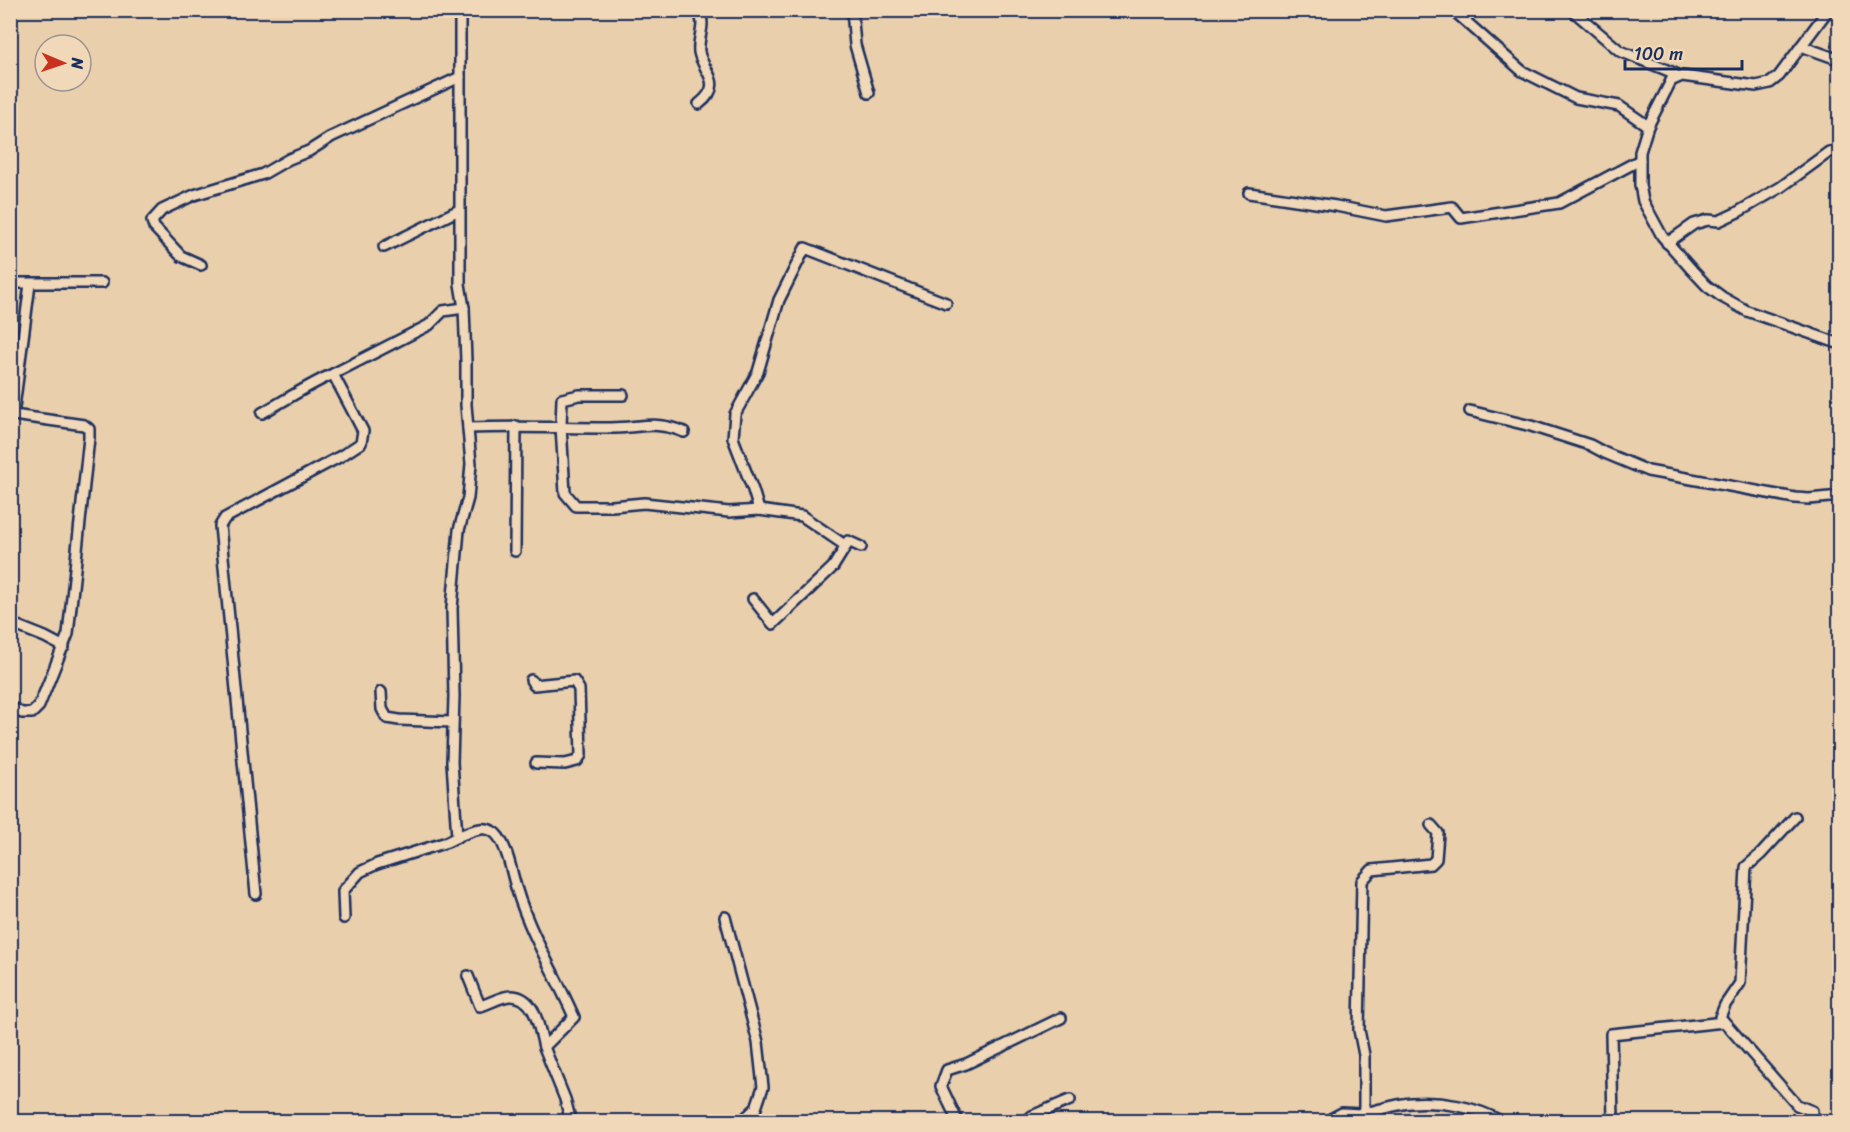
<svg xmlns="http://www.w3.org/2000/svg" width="1850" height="1132" font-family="Sriracha,sans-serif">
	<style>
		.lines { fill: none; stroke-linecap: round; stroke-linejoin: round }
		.minor-casing { stroke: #1b2f5e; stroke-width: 14 }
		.minor { stroke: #f0d8b8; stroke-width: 9 }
	</style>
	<rect width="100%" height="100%" fill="#e9cfab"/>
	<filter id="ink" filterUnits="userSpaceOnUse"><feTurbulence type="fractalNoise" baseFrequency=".0167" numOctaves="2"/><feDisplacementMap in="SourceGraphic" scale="12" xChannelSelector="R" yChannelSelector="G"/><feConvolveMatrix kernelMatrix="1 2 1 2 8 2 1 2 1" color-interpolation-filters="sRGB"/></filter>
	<g filter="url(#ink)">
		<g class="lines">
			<defs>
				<g id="minor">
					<path d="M460,10V284L464,308"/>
					<path d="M697,10C708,23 697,37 699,52C702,71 726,83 699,104"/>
					<path d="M852,10L855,45L869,93"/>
					<path d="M1572,10L1620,51L1674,73L1671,81"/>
					<path d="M1828,10L1779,76L1770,83L1756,86L1682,76L1671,81L1648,126L1640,152V185L1643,201L1662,236L1692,270L1707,286L1722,297L1747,311L1840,344"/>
					<path d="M1454,11L1522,71L1576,98L1619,106L1648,126"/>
					<path d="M1801,46L1840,60"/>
					<path d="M1249,193L1336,206L1386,216L1452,207L1461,218L1559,203L1640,160"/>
					<path d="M1667,243L1694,224L1708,220L1719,221L1738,212L1781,187L1829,152L1840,151"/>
					<path d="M384,247L459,210"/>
					<path d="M201,265L181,256L154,227L152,221L162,210L194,195L263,174L289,159L309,151L331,137L460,77"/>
					<path d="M10,283H102"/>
					<path d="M333,374L429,325L443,311L464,308L466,361V405L471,464L468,498L459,530L452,608L454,696L452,762L457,837C467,833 482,825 492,831C504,837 510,864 513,876C525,926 554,971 574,1017L544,1047L565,1099L571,1122"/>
					<path d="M623,395H579L562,399L561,426L565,493L576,506H612L644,503L729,512L759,510L802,516L846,546L848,541L861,547"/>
					<path d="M1470,411L1531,426L1590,445L1605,453L1648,471L1795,498L1809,499L1840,496"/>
					<path d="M468,428C515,426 560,428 607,428C637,429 654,419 684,432"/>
					<path d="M759,510L753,490L733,438L735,414L758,372L779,300L805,248L946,303"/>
					<path d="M515,551L516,426"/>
					<path d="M753,599L773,624L833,567L846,546"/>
					<path d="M10,623L45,637L64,647"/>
					<path d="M531,680L534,685L574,681L579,689L581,755L577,761L565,764L536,763"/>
					<path d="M381,692L382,709L387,718L399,720L452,722"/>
					<path d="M10,707L22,713H32L39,706L68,634L89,438V429L84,425L13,415L30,284"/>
					<path d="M1795,817L1761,854L1746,867L1740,983L1725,1005L1720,1017L1797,1105L1812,1111L1811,1122"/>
					<path d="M256,894L220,526L225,518L341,456L361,443L363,431L333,374C308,385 286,400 262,413"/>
					<path d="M725,917L758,1042L763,1087L756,1108L741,1122"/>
					<path d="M344,918L343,891L360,872L377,864L447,842L457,837"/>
					<path d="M468,976L480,1006C490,1004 500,996 511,996C536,996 539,1029 544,1047"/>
					<path d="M1364,1109V1055L1359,1030L1362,881L1372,870L1431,864L1436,859L1438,833L1431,825"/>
					<path d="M958,1122L941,1086L947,1070L966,1064L1061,1018"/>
					<path d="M1025,1122L1032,1116L1070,1100"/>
					<path d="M1325,1122L1342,1113L1361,1114L1364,1109L1369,1112C1383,1109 1397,1104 1411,1103C1441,1101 1475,1106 1502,1122"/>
					<path d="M1611,1122L1613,1119L1611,1034L1724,1022"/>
				</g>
			</defs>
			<use href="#minor" class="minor-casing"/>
			<use href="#minor" class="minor"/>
		</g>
	</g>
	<rect width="1850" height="1132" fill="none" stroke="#f0d8b8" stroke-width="36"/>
	<rect x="18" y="18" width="1814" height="1096" fill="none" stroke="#1b2f5e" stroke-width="2" filter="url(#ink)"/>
	<g transform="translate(63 63) rotate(92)"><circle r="28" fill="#f0d8b8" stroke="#9b9494" stroke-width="1.5"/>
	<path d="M0-4.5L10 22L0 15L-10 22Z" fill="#c8321e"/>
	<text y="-9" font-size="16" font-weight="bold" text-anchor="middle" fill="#1b2f5e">N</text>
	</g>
	<path d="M1625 60v9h117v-9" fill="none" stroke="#1b2f5e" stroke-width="3"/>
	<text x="1634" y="60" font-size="18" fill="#1b2f5e" stroke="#f0d8b8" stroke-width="4.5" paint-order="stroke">100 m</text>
</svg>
